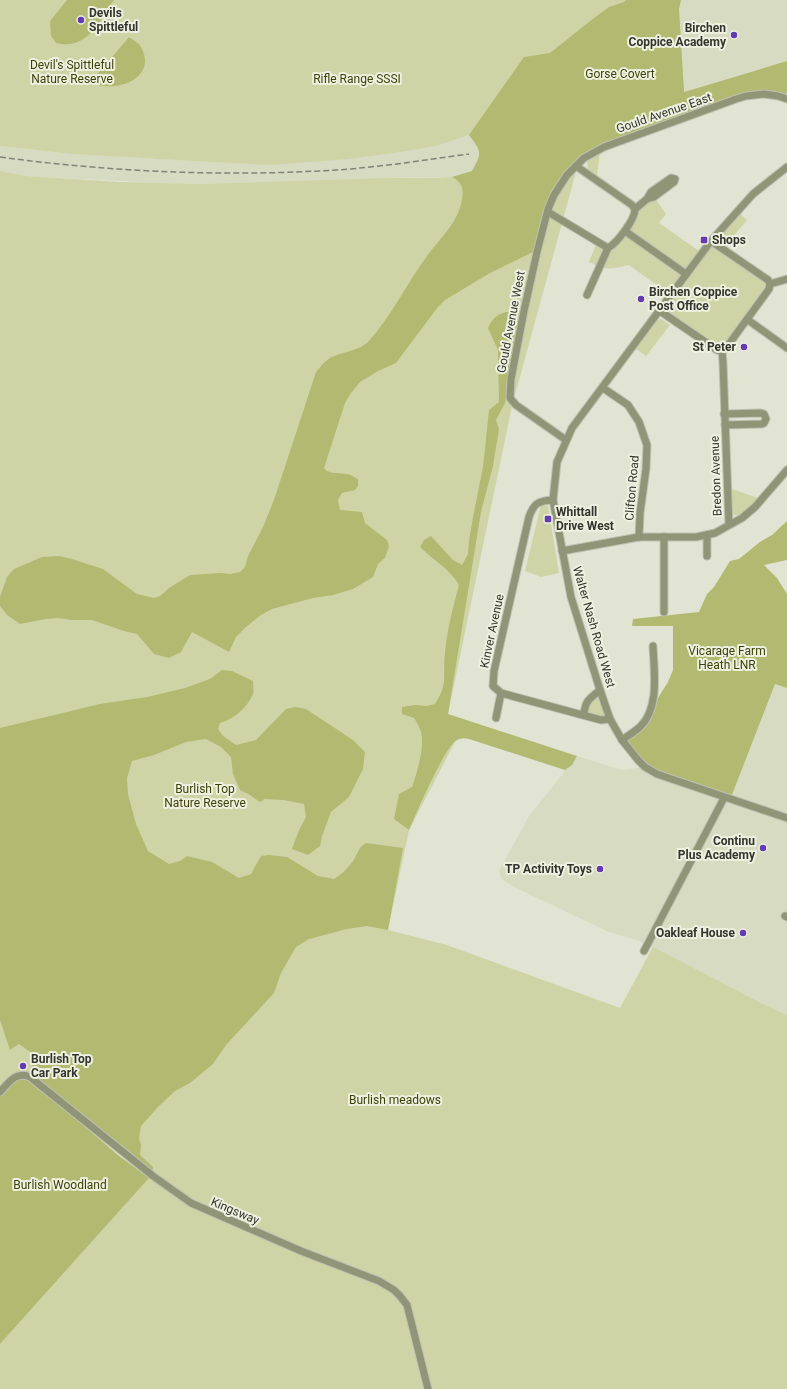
<svg xmlns="http://www.w3.org/2000/svg" width="787" height="1389" font-family="Roboto,sans-serif">
	<style>
		.built { fill: #d7dbc2 }
		.green { fill: #ced4a6 }
		.forest { fill: #b2ba72 }
		.lines { fill: none; stroke-linecap: round; stroke-linejoin: round }
		.minor-casing { stroke: #bec1b1; stroke-width: 9 }
		.minor { stroke: #919578; stroke-width: 7 }
		.rail { stroke: #828378; stroke-width: 1.5; stroke-dasharray: 6 3; stroke-linecap: butt }
		.poi-dot { fill: #633bb3; stroke: #eef1df; stroke-width: 1.5 }
		.labels { text-anchor: middle; stroke-width: 4; stroke-linejoin: round; paint-order: stroke }
		.poi-label { font-size: 12px; font-weight: bold; fill: #34352e; stroke: #eef1df; text-anchor: start }
		.park-label { font-size: 12px; fill: #3d4108; stroke: #eef1df }
		.street-label { font-size: 12px; fill: #34352e; stroke: #eef1df }
	</style>
	<rect width="100%" height="100%" fill="#e1e4d2"/>
	<g class="built">
		<path d="M681,0H787V61L683,92L679,9Z"/>
		<path d="M469,135L478,147L480,157L472,171L452,177L380,178L201,184L161,183L26,176L0,171V146L72,154L250,164L401,152L436,146Z"/>
		<path d="M775,683L787,688V1015L761,1003L637,940L609,932L512,886L502,879L499,871L529,816L577,756L622,770L645,767L730,800Z"/>
	</g>
	<g class="green">
		<path d="M0,0H681L679,9L684,92L694,90L787,91L786,95L774,92L752,93L579,161L512,406L448,714L456,740L409,830L388,930L447,945L620,1008L653,947L761,1003L787,1015V1389H0V1344L149,1178L153,1172L29,1073L22,1075L16,1073L0,1088V171L26,176L120,182L201,184L380,178H435L452,177L472,171C482,153 482,152 469,135L436,146L401,152L349,159L270,165L228,163L72,154L0,146Z"/>
		<path d="M600,152L597,176L588,170L587,161L591,156Z"/>
		<path d="M654,197L666,214L659,223L702,253L666,301L659,297L658,286L629,265C611,269 607,271 589,262L597,242L608,247L635,213Z"/>
		<path d="M739,213L747,220L727,244C718,230 730,224 739,213Z"/>
		<path d="M712,246L764,279L766,285L724,345L718,347L668,311V307L710,247Z"/>
		<path d="M661,319L670,325L646,356L636,349L657,320Z"/>
		<path d="M729,488L758,498C751,505 742,521 731,513Z"/>
		<path d="M541,505L548,506L559,573L541,577L525,571Z"/>
		<path d="M600,690L610,718L584,715V709Z"/>
	</g>
	<g class="forest">
		<path d="M67,0H114C100,21 87,51 56,43L51,36L50,21Z"/>
		<path d="M626,0H681L679,9L684,92L787,61V91L786,95L774,92L752,93L604,144L564,173L535,251L490,273L445,300L438,307L396,363L378,371L360,382L351,393L345,403L324,468C329,475 338,472 346,474C350,474 354,477 358,479V486L355,490L342,493L338,500L340,510L362,512L365,523L387,540L389,546L385,558L378,564L373,577L353,589L333,595L313,598L272,609L261,615L246,627L236,637L229,652L192,632L181,652L169,658L154,654L137,634L124,631L92,620H71L58,618L46,619L20,624L7,615L0,606V597L7,577L14,569L42,557L59,556L72,559L103,569L137,594L154,598L160,596L169,588L190,575L221,573L230,574L240,572L245,567L248,556L264,525L275,497L316,372C319,369 322,364 326,361C336,352 358,352 368,342C391,317 407,283 427,256C440,238 459,222 462,199C464,189 462,182 452,177L472,171C482,153 482,152 469,135L524,57L550,53L594,18L609,7L624,2Z"/>
		<path d="M129,37C133,40 139,43 141,47C157,76 122,91 98,85L95,77Z"/>
		<path d="M522,310L505,403L496,420L499,429L493,466L481,512L448,714L577,756L572,765L565,770L469,739C465,738 461,738 457,740C445,746 416,814 409,830L394,819L399,794L412,787C417,773 425,746 421,732C419,727 417,722 414,718L402,714V707L415,705L426,706L435,704C449,682 442,677 445,653C447,630 453,607 459,585C450,569 433,560 420,547L424,540L431,536L453,560L462,565L468,554L469,541L473,517L483,467L489,410L499,402L498,350L488,328C495,311 506,312 522,310Z"/>
		<path d="M787,521V560L764,565L777,578L787,594V688L775,684L730,800L657,774L622,740L640,727L668,682L673,670V626H632L633,619L699,612L707,594L714,587L730,561L739,559L760,542L772,535Z"/>
		<path d="M222,670L232,671L253,681C253,685 254,690 253,694C247,708 234,719 220,723L218,729L223,736L236,745L256,740L286,709L295,707L306,709L353,740L365,752L363,769L349,797L331,812L322,836L320,846L308,855L292,849L299,830L306,817L304,804L283,800L265,799L260,802L250,795L240,790L233,774L231,757L221,747L206,739L186,742L154,755L132,761L127,778L128,794L136,824L148,851L169,864L180,861L187,856L212,862L239,878L251,874L261,856L269,855L287,857L318,876L334,879C342,874 347,869 353,861C358,854 358,847 366,843L403,848L388,930L367,926L347,929L309,939L296,947L281,973L274,993L226,1045L213,1064L190,1083L175,1091L158,1107L141,1126L139,1138L141,1145L140,1155L153,1167V1172L35,1077L28,1073L36,1059L33,1054L19,1044L10,1050L0,1020V728L100,704L147,697L185,688L210,679Z"/>
		<path d="M20,1077L27,1078L39,1087L118,1155L149,1178L0,1344V1096L14,1081Z"/>
	</g>
	<g class="lines">
		<defs>
			<g id="minor">
				<path d="M576,166L632,205L635,209"/>
				<path d="M787,167L753,194L711,241L572,428L557,462L553,500L571,597L600,690L610,719L622,740L638,760L645,767L657,774L787,818"/>
				<path d="M548,212L608,248"/>
				<path d="M625,231L686,274"/>
				<path d="M770,284L787,279"/>
				<path d="M587,295L608,248C617,243 635,220 635,209L647,199L651,192L671,178L675,179L674,182L654,197L647,199"/>
				<path d="M660,311L717,350L722,351L726,348L769,289L770,284L768,280L711,241"/>
				<path d="M748,320L787,348"/>
				<path d="M722,351L723,363L729,525"/>
				<path d="M603,388L628,405L639,422L647,445L646,469L640,513L639,537"/>
				<path d="M724,414L761,413L764,414L766,419L764,423L762,424L725,425"/>
				<path d="M566,440L516,405L510,398L511,379L524,311L537,252L548,209L554,195L567,175L584,158L604,147L736,99L746,96L764,94L778,96L787,99"/>
				<path d="M553,500C538,501 534,503 529,517L494,671L493,686L501,693L512,696L601,720L610,719"/>
				<path d="M707,535V556"/>
				<path d="M664,537V612"/>
				<path d="M562,551L639,537H696L715,533L742,518L755,507L787,470"/>
				<path d="M584,715C585,701 589,699 600,690"/>
				<path d="M496,718L501,693"/>
				<path d="M622,740C628,736 634,732 640,727C660,708 654,671 653,646"/>
				<path d="M785,916L787,917"/>
				<path d="M644,951L724,798"/>
				<path d="M0,1092C9,1082 16,1071 30,1077L153,1176L191,1203L301,1251L379,1281L394,1290L400,1296L407,1305L428,1389"/>
			</g>
		</defs>
		<use href="#minor" class="minor-casing"/>
		<use href="#minor" class="minor"/>
		<path class="rail" d="M0,157C111,172 224,177 336,170C381,167 425,160 469,154"/>
	</g>
	<g class="poi-dot">
		<circle cx="81" cy="20" r="4"/>
		<circle cx="734" cy="35" r="4"/>
		<rect x="700" y="236" width="8" height="8" rx="2"/>
		<circle cx="641" cy="299" r="4"/>
		<circle cx="744" cy="347" r="4"/>
		<rect x="544" y="515" width="8" height="8" rx="2"/>
		<circle cx="763" cy="848" r="4"/>
		<circle cx="600" cy="869" r="4"/>
		<circle cx="743" cy="933" r="4"/>
		<circle cx="23" cy="1066" r="4"/>
	</g>
	<g class="labels">
		<g class="poi-label">
			<text x="89" y="17">Devils<tspan x="89" dy="14">Spittleful</tspan></text>
			<text x="726" y="32" text-anchor="end">Birchen<tspan x="726" dy="14">Coppice Academy</tspan></text>
			<text x="712" y="244">Shops</text>
			<text x="649" y="296">Birchen Coppice<tspan x="649" dy="14">Post Office</tspan></text>
			<text x="736" y="351" text-anchor="end">St Peter</text>
			<text x="556" y="516">Whittall<tspan x="556" dy="14">Drive West</tspan></text>
			<text x="755" y="845" text-anchor="end">Continu<tspan x="755" dy="14">Plus Academy</tspan></text>
			<text x="592" y="873" text-anchor="end">TP Activity Toys</text>
			<text x="735" y="937" text-anchor="end">Oakleaf House</text>
			<text x="31" y="1063">Burlish Top<tspan x="31" dy="14">Car Park</tspan></text>
		</g>
		<g class="park-label">
			<text x="72" y="69">Devil's Spittleful<tspan x="72" dy="14">Nature Reserve</tspan></text>
			<text x="620" y="78">Gorse Covert</text>
			<text x="357" y="83">Rifle Range SSSI</text>
			<text x="727" y="655">Vicarage Farm<tspan x="727" dy="14">Heath LNR</tspan></text>
			<text x="205" y="793">Burlish Top<tspan x="205" dy="14">Nature Reserve</tspan></text>
			<text x="395" y="1104">Burlish meadows</text>
			<text x="60" y="1189">Burlish Woodland</text>
		</g>
		<g class="street-label">
			<text transform="translate(664 113) rotate(-19)" y="4">Gould Avenue East</text>
			<text transform="translate(511 322) rotate(-79)" y="4">Gould Avenue West</text>
			<text transform="translate(716 476) rotate(-92)" y="4">Bredon Avenue</text>
			<text transform="translate(632 488) rotate(-85)" y="4">Clifton Road</text>
			<text transform="translate(594 627) rotate(74)" y="4">Walter Nash Road West</text>
			<text transform="translate(492 631) rotate(-78)" y="4">Kinver Avenue</text>
			<text transform="translate(235 1211) rotate(23)" y="4">Kingsway</text>
		</g>
	</g>
</svg>
